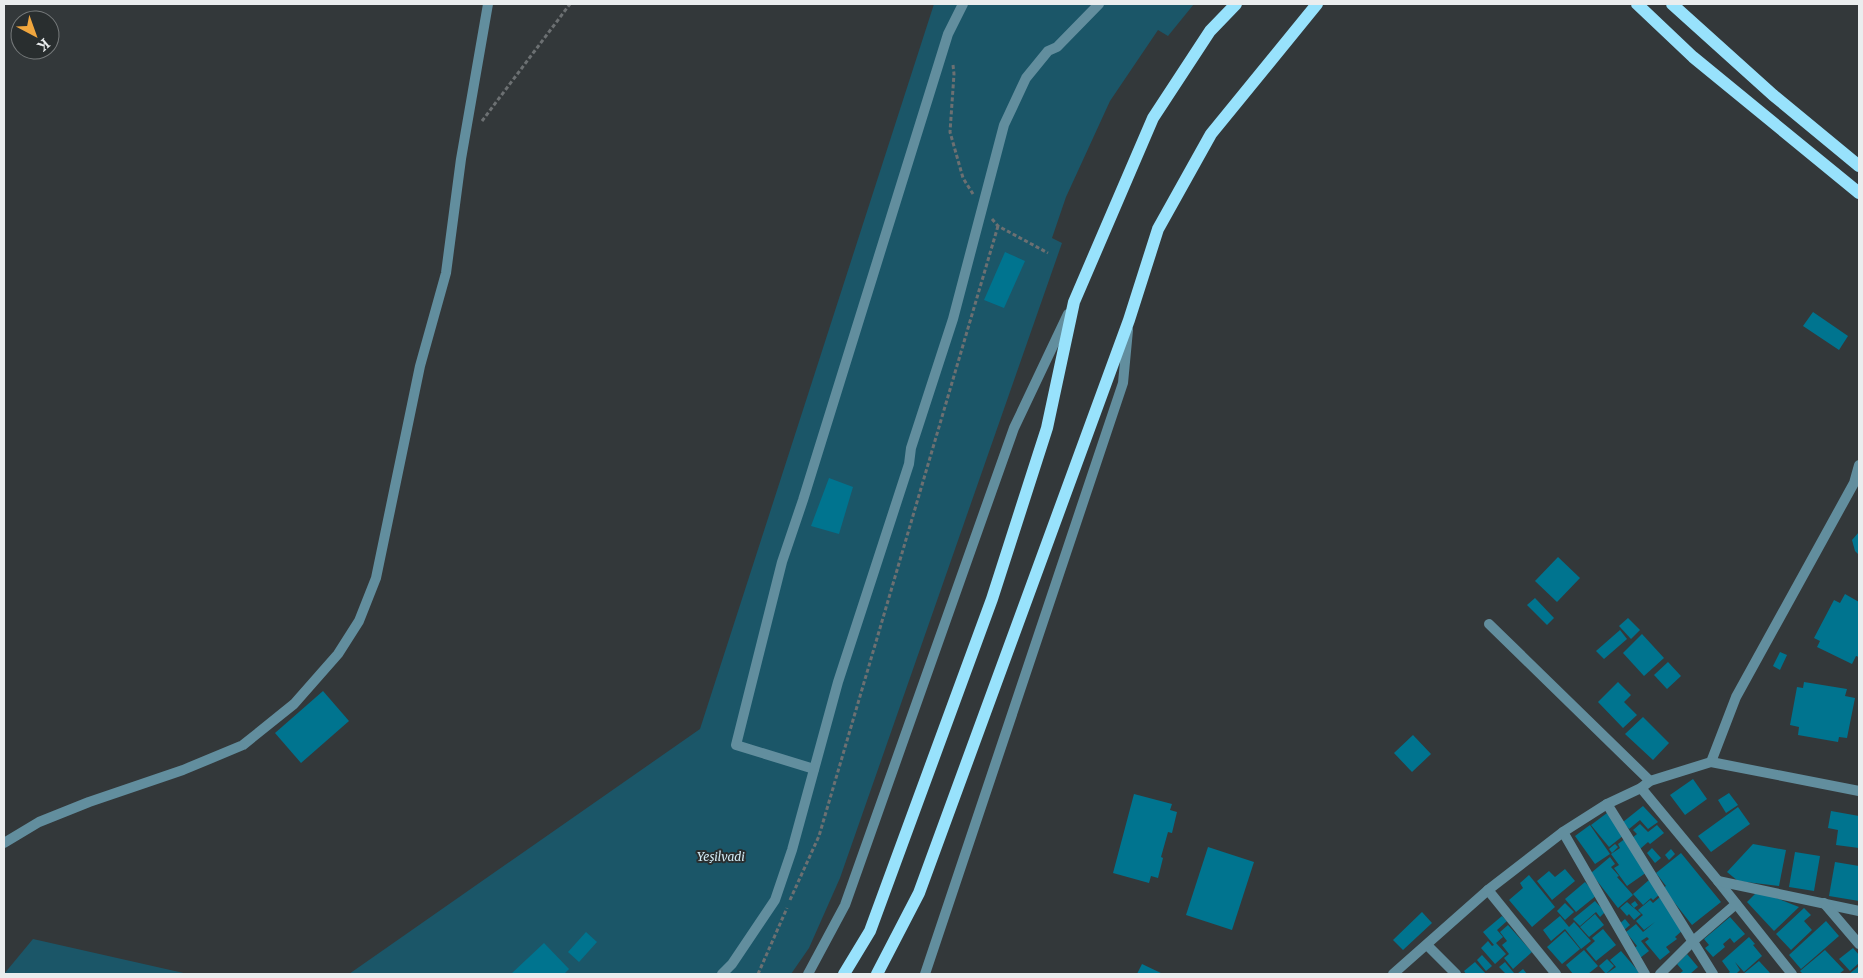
<svg xmlns="http://www.w3.org/2000/svg" width="1863" height="978" font-family="Merriweather,serif">
	<style>
		.green { fill: #1b5668 }
		.building { fill: #00748f }
		.lines { fill: none; stroke-linecap: round; stroke-linejoin: round }
		.path { stroke: #6c7072; stroke-width: 3; stroke-dasharray: 4 2.5; stroke-linecap: butt }
		.service { stroke: #628e9e; stroke-width: 10 }
		.minor { stroke: #628e9e; stroke-width: 10 }
		.tertiary { stroke: #628e9e; stroke-width: 10 }
		.primary { stroke: #98e2fc; stroke-width: 12 }
		.labels { text-anchor: middle; stroke-width: 4; stroke-linejoin: round; paint-order: stroke }
		.park-label { font-size: 12px; font-style: italic; fill: #d0e9f3; stroke: #292e2f }
	</style>
	<rect width="100%" height="100%" fill="#33383a"/>
	<g class="green">
		<path d="M934,4H1194L1168,36L1158,30L1110,101L1066,197L1052,238L1062,243L840,878L809,948L791,974H349L700,729Z"/>
		<path d="M33,939L188,974H4Z"/>
	</g>
	<g class="building">
		<path d="M1005,252L1025,261L1004,308L984,300Z"/>
		<path d="M1813,312L1848,336L1839,350L1803,326Z"/>
		<path d="M829,478L853,487L839,534L811,526Z"/>
		<path d="M1859,532V555L1855,551L1852,540Z"/>
		<path d="M1558,557L1580,578L1557,602L1535,581Z"/>
		<path d="M1845,594L1859,602V657L1856,656L1852,664L1817,647L1820,641L1814,638L1834,600L1840,603Z"/>
		<path d="M1535,598L1554,618L1547,625L1527,605Z"/>
		<path d="M1628,618L1640,630L1631,639L1619,626Z"/>
		<path d="M1620,630L1627,639L1604,659L1596,651Z"/>
		<path d="M1642,634L1664,658L1644,676L1623,653Z"/>
		<path d="M1780,652L1787,655L1780,670L1773,666Z"/>
		<path d="M1668,662L1681,676L1667,689L1654,675Z"/>
		<path d="M1618,682L1631,695L1624,702L1637,715L1623,728L1598,702Z"/>
		<path d="M1804,682L1847,689L1845,696L1855,698L1847,738L1839,737L1838,742L1798,735L1799,727L1790,725L1797,687L1803,688Z"/>
		<path d="M323,691L349,721L301,763L275,733Z"/>
		<path d="M1643,717L1669,743L1653,760L1625,734Z"/>
		<path d="M1413,735L1431,754L1412,772L1394,753Z"/>
		<path d="M1693,779L1707,799L1685,815L1670,795Z"/>
		<path d="M1729,793L1738,805L1726,813L1718,800Z"/>
		<path d="M1134,794L1172,804L1170,810L1177,812L1172,833L1168,832L1161,857L1163,858L1158,878L1151,876L1149,883L1113,873Z"/>
		<path d="M1643,806L1658,822L1648,829L1640,820L1629,829L1623,822Z"/>
		<path d="M1738,807L1750,824L1711,852L1698,836Z"/>
		<path d="M1831,811L1859,816V848L1836,845L1838,830L1828,828Z"/>
		<path d="M1607,813L1624,835L1609,847L1591,825Z"/>
		<path d="M1640,824L1648,832L1657,825L1664,833L1650,844L1648,842L1640,849L1632,838L1637,834L1633,830Z"/>
		<path d="M1590,825L1610,854L1595,864L1575,836Z"/>
		<path d="M1626,838L1647,872L1627,886L1614,868L1619,865L1611,854L1620,848L1618,844Z"/>
		<path d="M1615,844L1618,847L1612,853L1609,849Z"/>
		<path d="M1753,844L1786,850L1779,886L1738,881L1727,872Z"/>
		<path d="M1208,847L1254,862L1232,930L1186,915Z"/>
		<path d="M1652,848L1661,858L1655,863L1647,853Z"/>
		<path d="M1671,849L1675,854L1669,860L1665,855Z"/>
		<path d="M1795,852L1820,856L1814,891L1789,887Z"/>
		<path d="M1681,853L1721,902L1692,925L1663,888L1666,886L1656,873Z"/>
		<path d="M1610,857L1615,864L1611,867L1619,876L1617,877L1633,895L1618,908L1591,873Z"/>
		<path d="M1835,862L1859,866V901L1829,896Z"/>
		<path d="M1565,869L1575,881L1552,900L1537,881L1549,871L1555,877Z"/>
		<path d="M1529,875L1555,907L1532,927L1509,900L1523,888L1520,883Z"/>
		<path d="M1649,880L1660,894L1653,900L1651,898L1643,905L1633,894Z"/>
		<path d="M1585,882L1597,895L1576,912L1565,899Z"/>
		<path d="M1758,891L1799,907L1774,931L1747,902Z"/>
		<path d="M1660,897L1684,929L1675,937L1677,939L1666,947L1670,952L1660,960L1645,942L1649,939L1647,937L1641,941L1649,951L1640,958L1633,949L1637,946L1626,932L1636,924L1643,932L1655,922L1644,930L1636,921L1643,915L1638,910L1650,900L1653,903Z"/>
		<path d="M1595,901L1605,912L1600,917L1596,912L1580,926L1573,919Z"/>
		<path d="M1635,901L1638,905L1634,908L1631,904Z"/>
		<path d="M1627,902L1641,914L1634,920L1629,914L1627,916L1620,908Z"/>
		<path d="M1565,903L1574,912L1565,920L1557,911Z"/>
		<path d="M1804,908L1811,915L1804,921L1812,930L1791,950L1776,934Z"/>
		<path d="M1422,912L1432,923L1403,950L1393,940Z"/>
		<path d="M1595,914L1604,925L1589,937L1580,927Z"/>
		<path d="M1502,916L1507,921L1497,930L1503,937L1496,943L1506,954L1495,964L1481,948L1488,941L1492,946L1494,945L1483,932Z"/>
		<path d="M1560,916L1569,927L1574,922L1591,941L1581,949L1565,929L1551,941L1543,930Z"/>
		<path d="M1730,917L1745,934L1734,943L1730,938L1723,944L1725,947L1713,957L1705,948L1709,945L1704,939Z"/>
		<path d="M1625,919L1630,925L1623,931L1618,925Z"/>
		<path d="M1826,921L1839,936L1801,969L1789,955Z"/>
		<path d="M1508,925L1532,952L1513,969L1504,958L1509,954L1502,945L1507,941L1500,932Z"/>
		<path d="M1603,929L1616,945L1596,961L1586,949L1595,941L1592,938Z"/>
		<path d="M1565,931L1580,949L1562,964L1547,947Z"/>
		<path d="M586,932L597,942L579,962L568,952Z"/>
		<path d="M1749,937L1755,944L1753,945L1762,956L1744,972L1735,962L1740,970L1736,974H1727L1730,972L1722,961Z"/>
		<path d="M544,943L569,969L564,974H511Z"/>
		<path d="M1853,948L1859,955V963L1850,971L1839,959Z"/>
		<path d="M1584,950L1598,966L1588,974H1573L1566,965Z"/>
		<path d="M1825,950L1844,970L1839,974H1803L1800,971Z"/>
		<path d="M1621,951L1639,972L1637,974H1606L1616,967L1610,960Z"/>
		<path d="M1687,954L1698,967L1690,974H1679L1683,971L1677,964Z"/>
		<path d="M1482,955L1492,966L1486,971L1477,960Z"/>
		<path d="M1607,959L1614,966L1606,974L1599,966Z"/>
		<path d="M1759,961L1771,974H1743Z"/>
		<path d="M1475,962L1486,974H1466L1464,971Z"/>
		<path d="M1505,962L1514,973L1513,974H1506L1499,967Z"/>
		<path d="M1142,964L1163,974H1137Z"/>
		<path d="M1859,966V974H1849Z"/>
		<path d="M1523,969L1527,974H1517Z"/>
	</g>
	<g class="lines">
		<g class="path">
			<path d="M953,65L954,74L950,132L963,178L973,194"/>
			<path d="M482,121L570,4"/>
			<path d="M992,219L998,226L1048,253"/>
			<path d="M790,900L819,836L998,226"/>
			<path d="M758,974L787,908"/>
		</g>
		<g class="service">
			<path d="M814,769L736,745L782,562L803,500L948,34L963,4"/>
			<path d="M4,843L39,822L89,802L183,770L243,745L294,704L338,654L359,621L376,578L420,366L446,273L461,159L488,4"/>
			<path d="M722,974L732,964L775,900L792,850L838,682L909,464L911,448L953,319L1004,125L1026,78L1048,51L1057,47L1099,4"/>
			<path d="M808,974L845,905L1014,428L1068,314"/>
			<path d="M925,974L1123,383L1128,330"/>
		</g>
		<g class="minor">
			<path d="M1489,624L1650,781"/>
			<path d="M1641,788L1718,881L1792,974"/>
			<path d="M1607,804L1713,974"/>
			<path d="M1563,832L1645,974"/>
			<path d="M1718,881L1859,911"/>
			<path d="M1488,890L1556,974"/>
			<path d="M1824,903L1859,944"/>
			<path d="M1427,945L1456,974"/>
			<path d="M1660,974L1692,942L1736,904"/>
		</g>
		<g class="tertiary">
			<path d="M1711,762L1736,697L1854,483L1859,465"/>
			<path d="M1393,974L1488,890L1563,832L1607,804L1641,788L1650,781L1711,762L1859,791"/>
		</g>
		<g class="primary">
			<path d="M1637,4L1693,57L1859,193"/>
			<path d="M1672,4L1773,95L1859,166"/>
			<path d="M844,974L870,931L992,599L1047,428L1074,302L1153,118L1210,31L1236,4"/>
			<path d="M877,974L919,893L1129,320L1158,229L1211,134L1317,4"/>
		</g>
	</g>
	<g class="labels">
		<g class="park-label">
			<text x="721" y="861">Yeşilvadi</text>
		</g>
	</g>
	<rect width="1863" height="978" fill="none" stroke="#eaedee" stroke-width="10"/>
	<g transform="translate(35 35) rotate(139)"><circle r="24" fill="#292e2f" stroke="#767a7b"/>
	<path d="M0-4L9 19L0 12L-9 19Z" fill="#f0a63e"/>
	<text y="-8" font-size="14" font-weight="bold" text-anchor="middle" fill="#eaedee">K</text>
	</g>
</svg>
